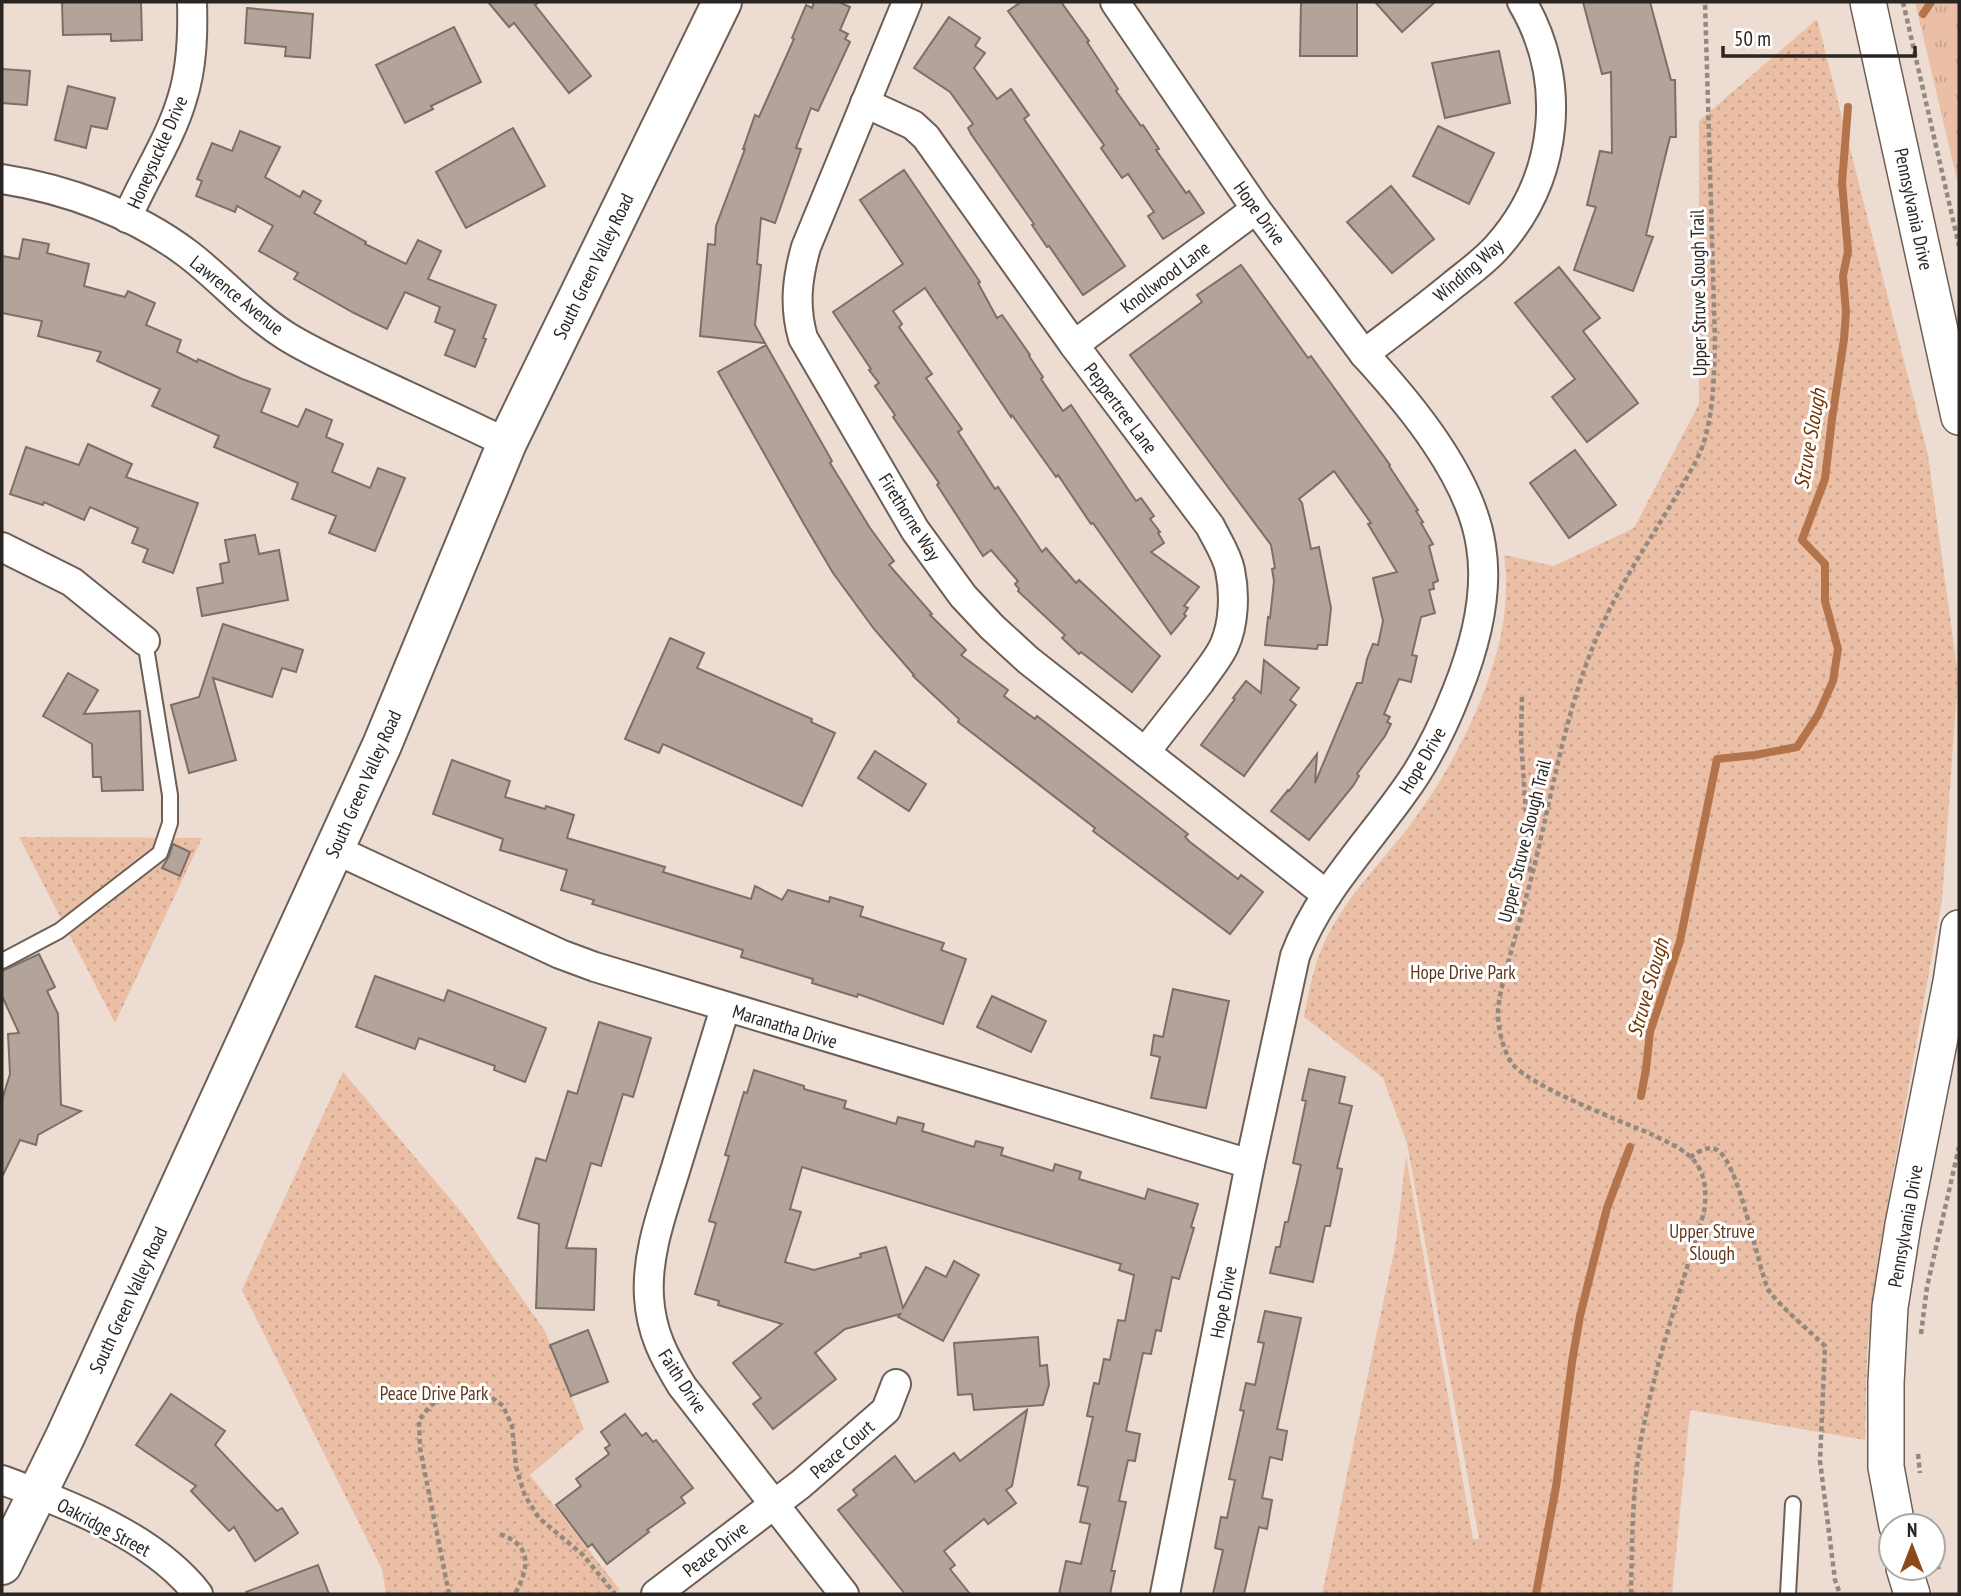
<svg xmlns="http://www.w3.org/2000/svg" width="1961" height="1596" font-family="'PT Sans Narrow',sans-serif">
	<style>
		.grass { fill: url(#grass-tufts) }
		.park { fill: url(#park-dots) }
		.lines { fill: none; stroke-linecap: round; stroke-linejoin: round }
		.stream { stroke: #b3744c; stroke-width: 8 }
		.building { fill: #b3a49b; stroke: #7d6f66; stroke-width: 2 }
		.service-casing { stroke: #6d5f56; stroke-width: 18 }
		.minor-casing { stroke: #6d5f56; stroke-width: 32 }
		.tertiary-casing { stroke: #6d5f56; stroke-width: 38 }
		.secondary-casing { stroke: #6d5f56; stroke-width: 42 }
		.path { stroke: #948981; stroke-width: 4.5; stroke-dasharray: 5 3.5; stroke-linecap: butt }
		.service { stroke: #fff; stroke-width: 14 }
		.minor { stroke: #fff; stroke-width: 28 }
		.tertiary { stroke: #fff; stroke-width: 35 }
		.secondary { stroke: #fff; stroke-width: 38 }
		.labels { text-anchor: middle; stroke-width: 6; stroke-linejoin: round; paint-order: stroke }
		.street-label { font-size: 19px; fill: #2b2521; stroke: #fff }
		.park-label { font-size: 19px; fill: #623618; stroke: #fff }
		.water-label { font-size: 21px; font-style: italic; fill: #6f3300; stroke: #fff }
	</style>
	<defs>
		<pattern id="grass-tufts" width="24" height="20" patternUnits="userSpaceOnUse" patternTransform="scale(1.75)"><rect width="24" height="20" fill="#ebbfa5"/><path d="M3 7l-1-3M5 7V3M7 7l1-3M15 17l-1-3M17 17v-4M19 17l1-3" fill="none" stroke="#caa48e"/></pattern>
		<pattern id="park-dots" width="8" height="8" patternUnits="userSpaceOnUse" patternTransform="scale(1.75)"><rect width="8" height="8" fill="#ebbfa5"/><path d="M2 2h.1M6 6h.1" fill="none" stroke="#caa48e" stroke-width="1.8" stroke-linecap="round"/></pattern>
	</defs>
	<rect width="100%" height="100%" fill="#ecdcd2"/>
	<path class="grass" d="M1915,2H1959V188Z"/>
	<g class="park">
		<path d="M1817,19L1928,455L1958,676L1942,900L1878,1258L1867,1352L1865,1440L1690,1410L1672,1594H1322L1396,1242L1406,1156L1473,1539H1479L1407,1143L1383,1078L1304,1017C1308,994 1313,971 1321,950C1340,904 1377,867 1407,829C1452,771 1498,681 1505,608C1507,590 1506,572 1504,555L1554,566L1634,528L1699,404V121Z"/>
		<path d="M19,837L202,838L115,1023Z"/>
		<path d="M343,1072L463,1214L545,1331L584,1429L530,1475L620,1590L614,1594H386L382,1569L242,1290Z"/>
	</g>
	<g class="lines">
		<g class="stream">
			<path d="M1923,14L1931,2"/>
			<path d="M1641,1096L1646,1069L1650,1032L1680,941L1717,759L1755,755L1797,747L1818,715L1833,681L1838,649L1825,601V564L1802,540L1825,479L1832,419L1844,339L1846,312L1843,276L1848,251L1842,183L1848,107"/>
			<path d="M1536,1594L1556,1487L1572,1362L1580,1316L1607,1208L1630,1147"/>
		</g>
	</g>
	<g class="building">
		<path d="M62,2H141L142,40L111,41V34L63,35Z"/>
		<path d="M488,2H539L535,5L591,76L569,93L514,23L509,27Z"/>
		<path d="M814,2H839L850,7L840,30L848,34L845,39L850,42L818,111L811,108L796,148L801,149L775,223L761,218L757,264L761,265L755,325L765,343L700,336L708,244L715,245L716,226L745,149H743L755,115L759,117L794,39L792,38L806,5L812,8Z"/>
		<path d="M1021,2H1061L1089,41L1087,42L1118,89L1116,91L1141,126L1143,125L1159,149L1156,150L1186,193L1189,191L1204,213L1163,239L1148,216L1154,212L1128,174L1122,178L1101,148L1104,145L1008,11Z"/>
		<path d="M1301,2H1357V56H1300Z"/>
		<path d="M1375,2H1435L1402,32Z"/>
		<path d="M1583,2H1650L1671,80H1675L1676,137H1670L1646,235L1653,237L1633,291L1574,270L1596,207L1587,205L1600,151L1612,153L1611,72L1602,74Z"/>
		<path d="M247,8L313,14L310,58L285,56L286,47L245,43Z"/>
		<path d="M949,17L980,38L975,46L985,53L974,68L997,99L1011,89L1029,115L1024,119L1125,266L1083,295L1049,246L1047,247L1032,225L1034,224L971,134L968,128L973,124L950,92L914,68Z"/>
		<path d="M454,27L481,82L431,106L433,109L405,123L376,65Z"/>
		<path d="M1499,51L1510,103L1445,118L1432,63Z"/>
		<path d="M2,69L30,71L27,105L2,103Z"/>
		<path d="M68,86L115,98L107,129L91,126L86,148L55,140Z"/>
		<path d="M1438,126L1494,153L1469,204L1413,176Z"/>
		<path d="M513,128L545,186L466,228L436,172Z"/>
		<path d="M240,131L280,147L265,177L300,197L303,191L321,201L314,213L366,242L365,244L406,264L418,240L441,251L428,279L496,305L483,338L486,339L475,367L445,355L455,330L435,322L440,307L405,292L387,329L354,313L294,279L298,273L259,251L273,226L237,206L235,212L196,196L202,181L197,179L212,143L232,151Z"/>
		<path d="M904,170L974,273L980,282L978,283L997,318L1002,315L1030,355L1029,356L1043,377L1041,379L1063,411L1071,405L1136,501L1141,498L1154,516L1150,519L1160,532L1158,533L1164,543L1151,552L1199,587L1184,606L1188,608L1184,614L1186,616L1171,634L1093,523L1091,524L1058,475L1056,477L1012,415L1011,417L925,288L893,311L902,324L899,327L932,374L926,378L962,429L958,432L995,489L998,487L1042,552L1046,548L1076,583L1079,580L1160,656L1132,692L1081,652L1079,654L1062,638L1065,635L1018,591L1019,589L1015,584L1018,581L991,550L983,556L941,491L937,485L939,483L893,417L895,415L875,386L879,383L869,370L871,369L833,312L903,264L860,200Z"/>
		<path d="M1391,186L1434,239L1392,273L1347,222Z"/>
		<path d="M23,239L49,244L47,253L89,264L84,286L125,297L128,291L155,303L146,325L181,340L177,352L197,362L198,359L242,379L270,389L261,412L298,427L306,409L332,420L326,437L343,444L332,472L370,488L378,468L405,478L375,551L329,533L336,516L292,499L298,483L214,447L219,436L152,406L160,389L97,361L101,352L38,336L42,321L2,313V256L19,259Z"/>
		<path d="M1241,265L1308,358L1311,356L1390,465L1389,466L1418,510L1416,511L1423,522L1421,523L1433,544L1429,546L1438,581L1433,583L1434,589L1429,590L1435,613L1421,617L1412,655L1417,656L1411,682L1399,679L1384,714L1390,717L1387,722L1391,724L1385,736L1357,774L1359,776L1353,786L1309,840L1271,811L1288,790L1289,791L1317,754L1315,783L1357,683H1362L1367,659L1373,644L1378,645L1383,621L1373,578L1397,572L1368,524L1371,523L1334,471L1299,499L1302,503L1311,549L1319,547L1331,608L1327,645H1318L1317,649L1265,645L1268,617L1270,618L1274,581L1272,569L1275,568L1271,545L1130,355L1202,302L1197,295Z"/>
		<path d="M1559,267L1600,318L1583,331L1638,403L1587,442L1552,397L1575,379L1515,303Z"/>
		<path d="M766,345L832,461L830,463L870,528L894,561L889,565L932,614L930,615L966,650L961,655L1008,690L1004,696L1035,719L1037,716L1188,834L1185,837L1190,842L1238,879L1241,875L1263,892L1230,934L1093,831L1095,828L958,722L959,719L913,676L914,675L874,629L833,573L804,524L718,372Z"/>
		<path d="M88,444L132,464L126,477L198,503L173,573L143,562L148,549L132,543L138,528L90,507L84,520L44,502L43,505L10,494L26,447L79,465Z"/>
		<path d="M1575,450L1616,505L1569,538L1530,483Z"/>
		<path d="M255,535L259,554L279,550L288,600L202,616L197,588L223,583L220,564L229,562L225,540Z"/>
		<path d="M223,624L303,650L296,672L282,668L272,697L213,678L236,760L189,773L171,705L199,697Z"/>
		<path d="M670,638L704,653L697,668L812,719L811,722L835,733L802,806L663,744L659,753L625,739Z"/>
		<path d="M1264,660L1299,688L1290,700L1296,705L1244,776L1201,745L1235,699L1233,698L1246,681L1261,693Z"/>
		<path d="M68,673L98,690L84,714L140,711L143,790L102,791L101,777H93L92,744L43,716Z"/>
		<path d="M875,751L926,784L909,811L858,778Z"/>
		<path d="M452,760L510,781L505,797L545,809L546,806L574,815L567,838L665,867L663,872L751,899L755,886L782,900L788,890L829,902L830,897L863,907L860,916L944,943L941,950L966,959L943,1024L858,994L857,997L812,983L813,979L741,957L743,950L592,904L594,900L561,890L567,870L500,850L503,839L433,814Z"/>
		<path d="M173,844L190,852L180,876L162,868L169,856Z"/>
		<path d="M39,954L55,987L47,991L58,1014L61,1105L81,1111L38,1135L36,1145L20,1140L2,1177V1100L10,1074L8,1034L19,1033L2,996V971Z"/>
		<path d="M375,976L444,1001L448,990L546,1028L525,1082L494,1070L495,1066L419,1038L415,1049L356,1027Z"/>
		<path d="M1173,989L1229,1001L1206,1108L1151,1098L1160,1057L1151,1055L1154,1035L1163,1037Z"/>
		<path d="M992,996L1046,1021L1031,1052L977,1027Z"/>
		<path d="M599,1022L651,1038L633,1097L623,1094L601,1166L591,1163L566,1248L596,1249L594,1310L536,1308L539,1224L518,1218L536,1158L546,1161L568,1091L577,1094Z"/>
		<path d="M1309,1069L1345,1077L1339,1103L1352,1106L1337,1168L1342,1169L1330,1226H1325L1313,1282L1270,1273L1276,1247H1280L1285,1222H1288L1301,1165L1293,1163L1306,1101L1302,1100Z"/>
		<path d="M754,1070L804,1086V1089L846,1101L844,1108L896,1124L898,1117L924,1124L922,1131L974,1147L976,1141L1003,1148L1001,1155L1053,1171L1055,1164L1081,1172L1079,1179L1145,1199L1148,1189L1198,1204L1191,1227L1194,1228L1179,1279L1172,1277L1161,1331L1156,1330L1151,1354L1143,1353L1126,1431L1140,1434L1135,1461L1128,1460L1119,1501L1126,1502L1111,1571H1115L1110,1594H1059L1066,1561L1081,1564L1090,1524L1080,1522L1088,1487L1078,1485L1093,1417L1087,1416L1094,1383L1099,1384L1104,1359L1110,1360L1118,1320L1125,1321L1134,1275L1119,1270L1121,1264L802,1167L790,1209L801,1212L785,1262L814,1270L861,1257L860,1254L886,1247L903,1308L926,1267L946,1277L954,1261L979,1275L943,1341L898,1317L900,1314L845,1329L815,1353L836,1379L773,1429L753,1404L761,1398L733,1363L782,1324L718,1305L719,1301L695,1294L716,1223L709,1221L729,1156L725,1155L744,1092L747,1093Z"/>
		<path d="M1265,1311L1301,1318L1277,1429L1287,1431L1282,1460L1270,1457L1262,1498L1272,1500L1267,1529L1259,1527L1244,1594H1213L1223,1550L1215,1548L1221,1517L1227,1518L1235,1480L1229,1479L1244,1411L1240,1410L1246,1383L1255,1385L1264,1343L1258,1342Z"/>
		<path d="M588,1330L608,1382L571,1396L550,1345Z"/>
		<path d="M1038,1337L1040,1366L1047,1365L1049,1385L1043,1405L974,1410L972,1394L958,1395L954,1343Z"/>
		<path d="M171,1394L225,1431L215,1445L277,1511L282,1508L298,1533L255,1561L234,1527L229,1531L191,1491L196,1486L136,1445Z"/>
		<path d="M1027,1410L1012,1486L1006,1490L1016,1503L988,1524L984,1519L944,1551L955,1565L950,1569L970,1594H905L838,1510L857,1495L853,1490L895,1456L915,1482L954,1453L960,1461Z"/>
		<path d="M625,1414L642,1436L646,1433L653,1442L656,1440L693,1488L681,1497L685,1503L647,1530L649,1532L607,1564L592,1544L588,1547L556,1505L581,1486L576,1479L609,1454L605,1448L610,1445L601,1432Z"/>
		<path d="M318,1565L329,1594H246V1592Z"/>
	</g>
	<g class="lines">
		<defs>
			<g id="service">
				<path d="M2,961L59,931L160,853L170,823V795L145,641"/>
				<path d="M1788,1594L1793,1504"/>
			</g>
			<g id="minor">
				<path d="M907,2L806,247C797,279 794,306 803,338L915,530L963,596L992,627L1028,660L1327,895"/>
				<path d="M1115,2L1256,209L1364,354C1410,404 1471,477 1481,546C1489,595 1475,646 1457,691C1443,727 1426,762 1403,793C1366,845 1317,896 1295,956L1250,1164L1165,1594"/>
				<path d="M865,103L913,125L926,137L1074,345L1210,526C1217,540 1227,555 1230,570C1235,594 1234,624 1224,646C1218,659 1208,670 1200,682C1182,705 1164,728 1146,751"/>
				<path d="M2,179C67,189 135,214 188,254C222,280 250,313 286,336C315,354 346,367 377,382C420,402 464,422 507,443"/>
				<path d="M127,218C144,178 170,140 182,99C192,68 193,35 192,2"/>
				<path d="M1074,345L1256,209"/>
				<path d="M1364,354C1394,331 1424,309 1453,285C1469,272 1485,261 1498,246C1559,177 1568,80 1522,2"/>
				<path d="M2,547L72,582L145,641"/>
				<path d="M334,849L560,954L595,967L1250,1164"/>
				<path d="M725,1008C709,1059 694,1110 678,1161C665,1205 646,1251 649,1297C651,1332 664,1357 682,1386L844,1594"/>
				<path d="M2,1480C69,1505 153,1536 198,1594"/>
				<path d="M656,1594L801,1484L886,1410L896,1384"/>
			</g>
			<g id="tertiary">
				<path d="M1868,2L1959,417"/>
				<path d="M1897,1526L1886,1467V1383L1890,1307L1903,1225L1951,982L1959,928"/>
				<path d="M1904,1568L1912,1594"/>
			</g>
			<path id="secondary" d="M2,1565L65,1437L382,745L507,443L722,2"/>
		</defs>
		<use href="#service" class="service-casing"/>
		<use href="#minor" class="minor-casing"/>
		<use href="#tertiary" class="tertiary-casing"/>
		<use href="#secondary" class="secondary-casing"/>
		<g class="path">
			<path d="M1903,2L1959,246"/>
			<path d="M1522,697L1521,739L1530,873"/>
			<path d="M1690,1157C1697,1153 1706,1146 1715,1149C1738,1156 1757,1265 1768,1289C1773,1300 1814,1335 1825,1346L1820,1461L1835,1580L1840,1594"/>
			<path d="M1921,1334L1927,1287L1959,1147"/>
			<path d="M1918,1454L1920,1473"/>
			<path d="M500,1534C533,1546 529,1568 515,1594"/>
			<path d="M1933,1548L1939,1570"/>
			<path d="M449,1594L420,1448L419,1420L430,1406L455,1390L483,1391L503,1406L512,1426L516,1467L525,1496L539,1518L583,1555L615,1594"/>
			<path d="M1631,1594C1632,1544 1632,1494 1640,1445C1654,1366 1681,1289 1704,1212C1706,1197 1707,1181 1698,1166C1688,1150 1667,1142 1651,1134C1621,1121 1526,1085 1511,1062C1502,1047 1498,1028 1498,1011C1499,994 1505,976 1509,959C1516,934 1523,909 1530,883C1553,795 1565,703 1605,619C1625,576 1652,537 1676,496C1686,479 1696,463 1703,445C1714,411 1714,375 1715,340L1705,2"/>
		</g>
		<use href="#service" class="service"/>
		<use href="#minor" class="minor"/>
		<use href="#tertiary" class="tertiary"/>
		<use href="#secondary" class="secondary"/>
	</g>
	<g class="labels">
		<g class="street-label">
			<text transform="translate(157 152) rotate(-66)" y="7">Honeysuckle Drive</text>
			<text transform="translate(1914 209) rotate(78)" y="7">Pennsylvania Drive</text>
			<text transform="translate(1260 213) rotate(54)" y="7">Hope Drive</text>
			<text transform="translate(593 266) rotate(-64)" y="7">South Green Valley Road</text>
			<text transform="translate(1468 270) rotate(-41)" y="7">Winding Way</text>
			<text transform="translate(1165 277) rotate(-37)" y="7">Knollwood Lane</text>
			<text transform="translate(1698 293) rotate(-91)" y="7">Upper Struve Slough Trail</text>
			<text transform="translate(237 295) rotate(39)" y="7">Lawrence Avenue</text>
			<text transform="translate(1121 408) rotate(53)" y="7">Peppertree Lane</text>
			<text transform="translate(910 517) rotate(58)" y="7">Firethorne Way</text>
			<text transform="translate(1422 760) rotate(-60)" y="7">Hope Drive</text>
			<text transform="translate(363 784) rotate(-66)" y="7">South Green Valley Road</text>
			<text transform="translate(1524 841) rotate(-76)" y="7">Upper Struve Slough Trail</text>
			<text transform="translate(785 1026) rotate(17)" y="7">Maranatha Drive</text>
			<text transform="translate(1905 1226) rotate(-80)" y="7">Pennsylvania Drive</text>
			<text transform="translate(128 1300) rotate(-65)" y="7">South Green Valley Road</text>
			<text transform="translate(1223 1302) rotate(-79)" y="7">Hope Drive</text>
			<text transform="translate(683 1381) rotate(57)" y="7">Faith Drive</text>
			<text transform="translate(842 1449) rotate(-41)" y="7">Peace Court</text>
			<text transform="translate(104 1527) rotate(28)" y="7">Oakridge Street</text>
			<text transform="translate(715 1549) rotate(-38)" y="7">Peace Drive</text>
		</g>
		<g class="park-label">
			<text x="1463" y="979">Hope Drive Park</text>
			<text x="1712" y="1238">Upper Struve<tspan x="1712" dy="22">Slough</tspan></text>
			<text x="434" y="1400">Peace Drive Park</text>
		</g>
		<g class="water-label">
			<text transform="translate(1810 439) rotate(-80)" y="7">Struve Slough</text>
			<text transform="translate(1648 988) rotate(-74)" y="7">Struve Slough</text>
		</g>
	</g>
	<rect width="1961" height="1596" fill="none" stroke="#2b2521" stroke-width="7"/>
	<g transform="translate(1912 1547)"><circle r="33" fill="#ffffff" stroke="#aaa8a6" stroke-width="2"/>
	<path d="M0-5L12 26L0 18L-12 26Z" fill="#8b4917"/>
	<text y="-10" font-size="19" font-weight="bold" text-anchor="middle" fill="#2b2521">N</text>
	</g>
	<path d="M1723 46v10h192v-10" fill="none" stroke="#2b2521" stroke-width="3.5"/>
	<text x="1734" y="46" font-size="21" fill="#2b2521" stroke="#ffffff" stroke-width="5" paint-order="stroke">50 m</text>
</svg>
